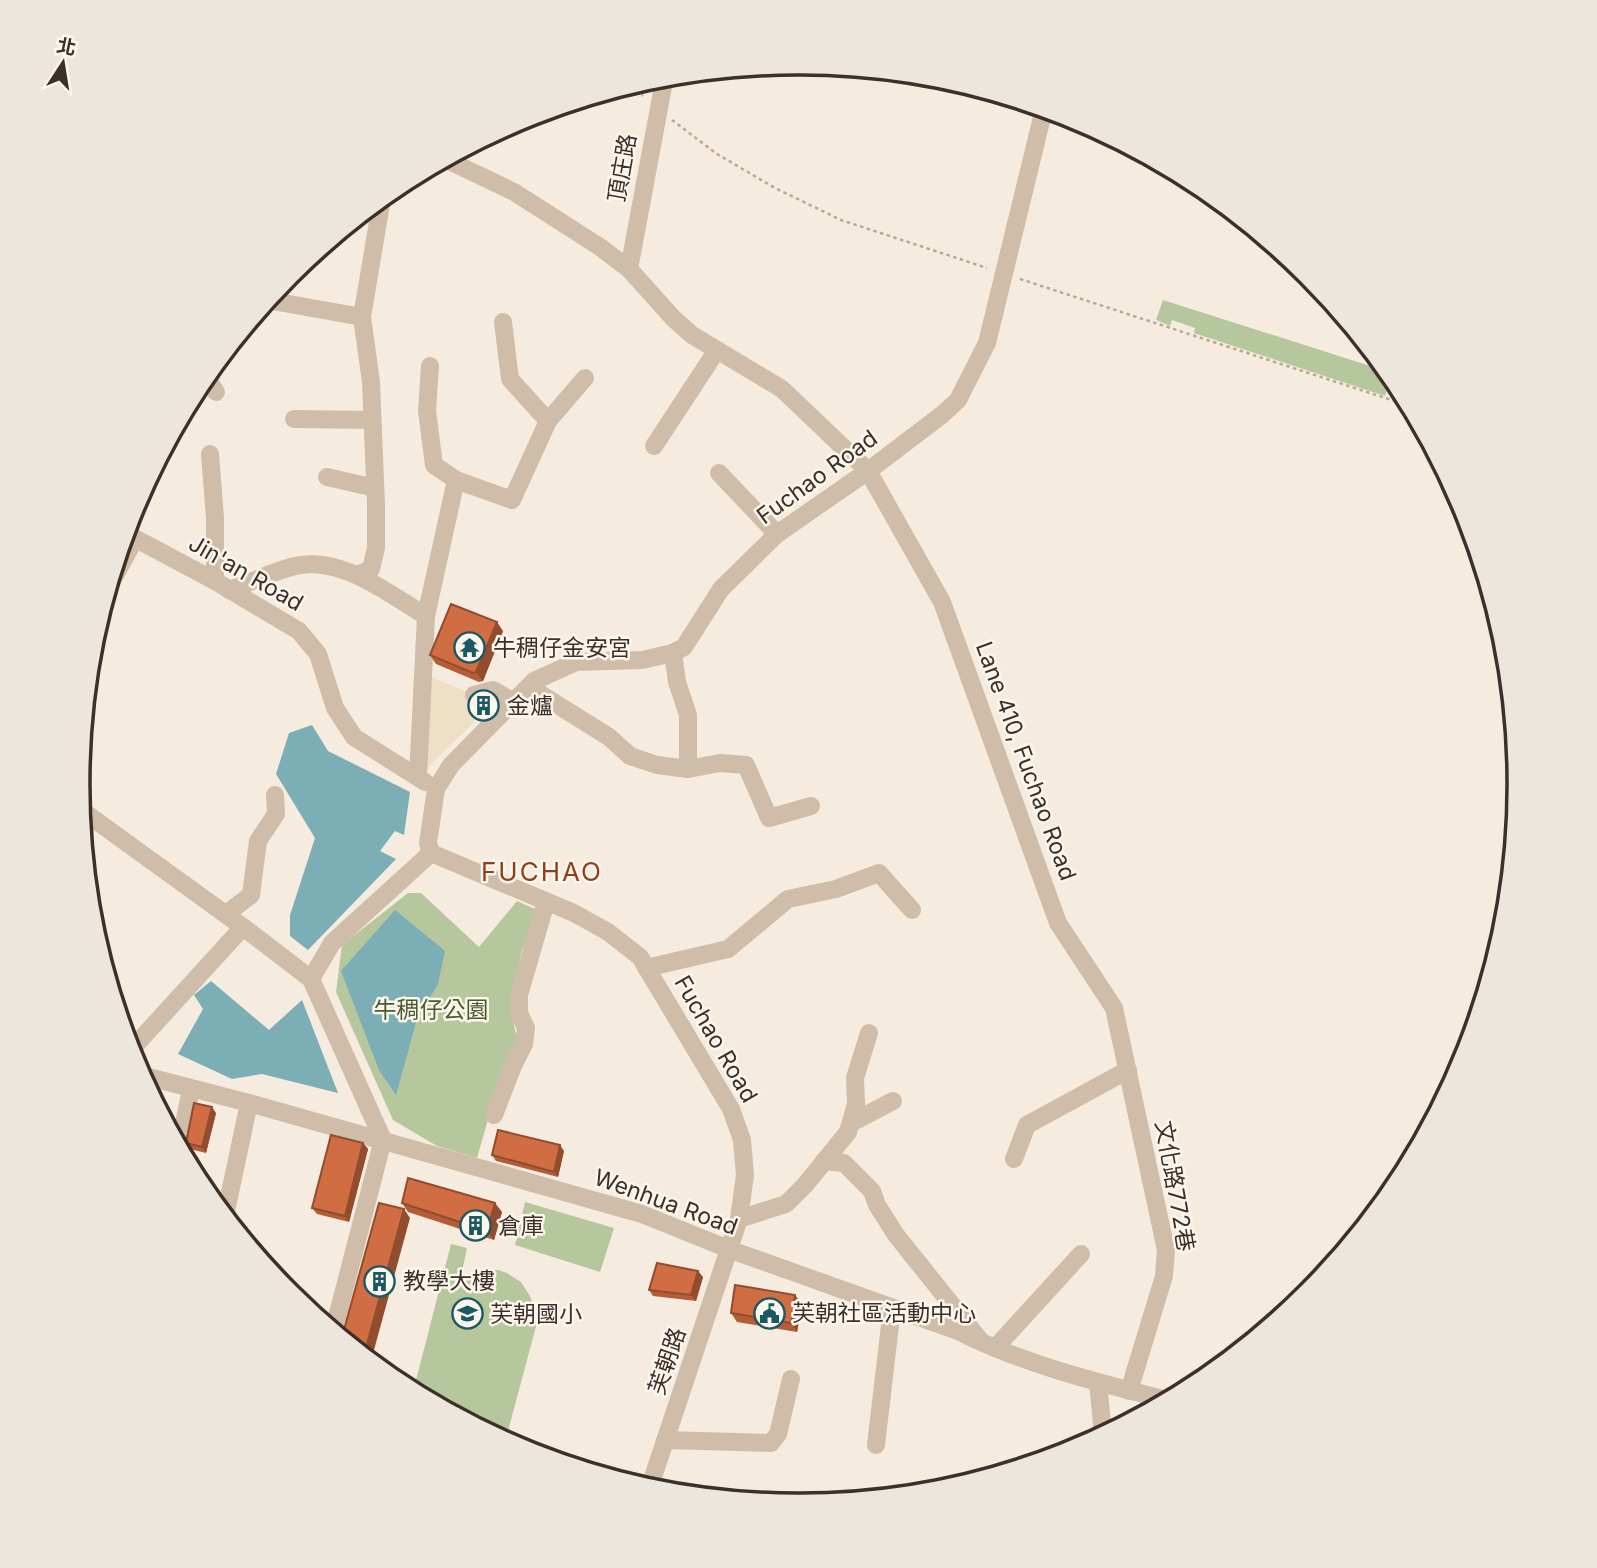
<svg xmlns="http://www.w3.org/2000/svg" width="1597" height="1568" font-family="Inter,'Noto Sans TC',sans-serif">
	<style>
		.green { fill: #b6c69d }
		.plaza { fill: #eedfc5 }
		.water { fill: #7bafb5 }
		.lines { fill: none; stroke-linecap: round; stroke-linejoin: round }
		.path { stroke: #bba793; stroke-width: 2.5; stroke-dasharray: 3.5 3.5; stroke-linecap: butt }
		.minor { stroke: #cfbda9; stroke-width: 18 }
		.wall { fill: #b45e39 }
		.shaded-wall { fill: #924c2e }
		.building { fill: #d16d42; stroke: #924c2e; stroke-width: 2 }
		.labels { text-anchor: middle; stroke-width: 5; stroke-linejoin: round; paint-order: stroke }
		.street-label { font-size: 23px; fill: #3c302a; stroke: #fcf6ed }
		.poi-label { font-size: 23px; fill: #3c302a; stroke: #fcf6ed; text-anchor: start }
		.park-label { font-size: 23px; fill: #475d2b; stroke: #fcf6ed }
		.quarter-label { font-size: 26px; letter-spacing: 2px; fill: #933e1a; stroke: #fcf6ed }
		.rim { fill: none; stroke: #3c302a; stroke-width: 3.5 }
	</style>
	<rect width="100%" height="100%" fill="#f5ecdf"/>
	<g class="green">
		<path d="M1163,300L1389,372L1392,376L1385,396L1194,333L1195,328L1172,320L1170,326L1156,320Z"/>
		<path d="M408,893H421L479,947L517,901L537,910L521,954L510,1007L517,1039L501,1074L477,1158L437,1146L393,1120L336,992L342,945Z"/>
		<path d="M525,1202L614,1228L600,1272L515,1245Z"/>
		<path d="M451,1244L467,1248L461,1276L483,1270H498L507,1273L521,1282L530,1296L538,1319L508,1431L501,1439L413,1392Z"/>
	</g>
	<path class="plaza" d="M423,673L474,695V722L418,777Z"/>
	<g class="water">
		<path d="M312,725L328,751L410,792L404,835L395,831L380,851L396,859L308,950L290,936V915L315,838L276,774L289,733Z"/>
		<path d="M395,910L445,951L438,984L417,1019L396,1095L379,1070L341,971Z"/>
		<path d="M211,981L269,1030L302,1000L338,1093L262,1074L232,1079L178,1054L203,1009L194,995Z"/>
	</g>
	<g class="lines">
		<g class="path">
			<path d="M632,85L643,96"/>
			<path d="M672,120L717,154L775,188L841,220L987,268"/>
			<path d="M1020,279L1410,406"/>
		</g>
		<g class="minor">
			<path d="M445,159L514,192L600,247L629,269L673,318L692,335L782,389L868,471L942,602L1058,923L1114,1008L1166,1250L1164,1276L1129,1391"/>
			<path d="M629,269L665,76"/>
			<path d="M267,300L362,317L382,198"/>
			<path d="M430,366L427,411L434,465L456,480"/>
			<path d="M205,376L216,392"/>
			<path d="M294,419L371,420"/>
			<path d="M548,421L585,378"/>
			<path d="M654,446L717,350"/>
			<path d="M210,454L215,518V581"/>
			<path d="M719,473L777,534"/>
			<path d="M327,477L375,488"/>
			<path d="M125,533L215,581L299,631L318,654L335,708L354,737L425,782"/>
			<path d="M358,575L371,569L376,548V505L371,382L362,317"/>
			<path d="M107,590L135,539"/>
			<path d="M229,590C249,583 270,573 291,567C339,553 387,593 426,616"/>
			<path d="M673,653L677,682L688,715V769"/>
			<path d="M529,687L609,737L630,756L657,765L688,769L720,763L746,765L769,818L811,806"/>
			<path d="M474,695L493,690L514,702"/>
			<path d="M418,777L426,616L456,480L512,500L548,421L510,379L503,322"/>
			<path d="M80,809L243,927L311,979L383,1140"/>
			<path d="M431,853L428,843L436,789L451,765L534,681L576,662L642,660L673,653L684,647L721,589L777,534L868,471L943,414L958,400L987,343L1044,109"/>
			<path d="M431,853L574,913L608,932L640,957L731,1109L742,1140L745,1175L739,1219L649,1489"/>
			<path d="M226,914L251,895L258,841L276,814L275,795"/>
			<path d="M646,968L728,949L788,899L836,889L879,873L912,910"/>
			<path d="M311,979L332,943L431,853"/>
			<path d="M130,1051L243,927"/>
			<path d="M141,1075L249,1103L642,1214L731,1250L958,1331C1020,1363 1099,1383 1167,1400"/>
			<path d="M494,1115L513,1066L524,1044L526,1028L519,1013V995L546,902"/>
			<path d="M851,1123L893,1101"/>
			<path d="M179,1147L191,1090"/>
			<path d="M1014,1159L1027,1125L1128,1070"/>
			<path d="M824,1161L844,1163L872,1191L877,1205L896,1235L980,1340"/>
			<path d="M225,1216L249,1103"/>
			<path d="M739,1219L786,1204L805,1185L848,1132L856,1104L855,1078L869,1033"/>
			<path d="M336,1321L383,1140"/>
			<path d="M995,1348L1081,1254"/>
			<path d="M1098,1382L1103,1435"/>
			<path d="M665,1440L771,1443L778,1434L791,1379"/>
			<path d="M876,1445L892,1308"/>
		</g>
	</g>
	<g class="wall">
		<path d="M503,631L483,681L479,682L436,664L430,655Z"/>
		<path d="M492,702V707L486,714L479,713L473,703Z"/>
		<path d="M216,1113L206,1153L190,1149L186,1143Z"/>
		<path d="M363,1143L368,1149L349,1222L317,1214L312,1208Z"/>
		<path d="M564,1151L558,1177L496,1161L492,1155Z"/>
		<path d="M402,1203L502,1212L494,1240L408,1212Z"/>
		<path d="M703,1277L696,1301L653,1296L649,1290Z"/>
		<path d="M802,1304L797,1332L737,1322L731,1313Z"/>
	</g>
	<g class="shaded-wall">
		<path d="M497,622L503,631L483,681L476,672Z"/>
		<path d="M212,1107L216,1113L206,1153L202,1147Z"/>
		<path d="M363,1143L368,1149L349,1222L345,1216Z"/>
		<path d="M560,1145L564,1151L558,1177L554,1172Z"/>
		<path d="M495,1203L502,1212L494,1240L487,1231Z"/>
		<path d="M404,1209L410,1218L371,1361L364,1355Z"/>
		<path d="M698,1271L703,1277L696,1301L691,1295Z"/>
		<path d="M795,1295L802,1304L797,1332L791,1323Z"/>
	</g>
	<g class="building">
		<path d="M451,604L497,622L476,672L473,673L430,655Z"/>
		<path d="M490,699V704L483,711L476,710L473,703Z"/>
		<path d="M194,1103L212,1107L202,1147L186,1143Z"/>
		<path d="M498,1130L560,1145L554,1172L492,1155Z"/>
		<path d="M331,1135L363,1143L345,1216L312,1208Z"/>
		<path d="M408,1178L495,1203L487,1231L402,1203Z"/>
		<path d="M379,1203L404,1209L364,1355L342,1337Z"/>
		<path d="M657,1263L698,1271L691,1295L649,1290Z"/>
		<path d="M735,1285L795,1295L791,1323L731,1313Z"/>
	</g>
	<defs>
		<symbol id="temple-ring" viewBox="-11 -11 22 22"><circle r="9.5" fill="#fcf6ed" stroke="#1a5962" stroke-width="1.5"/><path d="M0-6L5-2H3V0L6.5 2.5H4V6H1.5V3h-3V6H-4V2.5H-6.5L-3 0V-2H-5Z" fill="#1a5962"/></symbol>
		<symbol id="building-ring" viewBox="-11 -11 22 22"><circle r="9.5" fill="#fcf6ed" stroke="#1a5962" stroke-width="1.5"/><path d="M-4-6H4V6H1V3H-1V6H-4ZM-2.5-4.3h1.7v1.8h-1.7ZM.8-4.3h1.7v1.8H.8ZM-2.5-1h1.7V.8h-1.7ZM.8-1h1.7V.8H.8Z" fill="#1a5962"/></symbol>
		<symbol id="civic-ring" viewBox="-11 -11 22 22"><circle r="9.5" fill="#fcf6ed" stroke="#1a5962" stroke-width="1.5"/><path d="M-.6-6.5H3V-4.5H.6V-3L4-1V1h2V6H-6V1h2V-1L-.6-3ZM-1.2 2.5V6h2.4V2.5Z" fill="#1a5962"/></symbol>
		<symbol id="school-ring" viewBox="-11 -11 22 22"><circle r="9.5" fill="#fcf6ed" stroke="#1a5962" stroke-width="1.5"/><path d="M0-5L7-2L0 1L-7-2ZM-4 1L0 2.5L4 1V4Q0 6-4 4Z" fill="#1a5962"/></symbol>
	</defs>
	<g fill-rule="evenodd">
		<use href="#temple-ring" x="452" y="630" width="35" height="35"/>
		<use href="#building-ring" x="466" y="688" width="35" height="35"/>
		<use href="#building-ring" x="458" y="1208" width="35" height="35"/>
		<use href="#building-ring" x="362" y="1264" width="35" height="35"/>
		<use href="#civic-ring" x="752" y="1296" width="35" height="35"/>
		<use href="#school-ring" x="450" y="1296" width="35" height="35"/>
	</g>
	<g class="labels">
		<g class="street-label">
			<text transform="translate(622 168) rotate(-80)" y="8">頂庄路</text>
			<text transform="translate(817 477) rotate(-36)" y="8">Fuchao Road</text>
			<text transform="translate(246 573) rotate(30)" y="8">Jin'an Road</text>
			<text transform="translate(1026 761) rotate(70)" y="8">Lane 410, Fuchao Road</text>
			<text transform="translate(716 1039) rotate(60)" y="8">Fuchao Road</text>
			<text transform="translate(1175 1186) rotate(80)" y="8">文化路772巷</text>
			<text transform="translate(666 1202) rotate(20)" y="8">Wenhua Road</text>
			<text transform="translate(667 1361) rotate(-71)" y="8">芙朝路</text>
		</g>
		<g class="poi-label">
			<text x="493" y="656">牛稠仔金安宮</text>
			<text x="507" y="714">金爐</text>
			<text x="498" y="1234">倉庫</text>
			<text x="403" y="1289">教學大樓</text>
			<text x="792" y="1321">芙朝社區活動中心</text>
			<text x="490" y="1322">芙朝國小</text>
		</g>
		<g class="park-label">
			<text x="431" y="1018">牛稠仔公園</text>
		</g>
		<g class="quarter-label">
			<text x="542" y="881">FUCHAO</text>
		</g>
	</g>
	<path d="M0 0H1597V1568H0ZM798 75H799A708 708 0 0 1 1507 783V785A708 708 0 0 1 799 1493H798A708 708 0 0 1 90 785V783A708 708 0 0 1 798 75Z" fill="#ede6dd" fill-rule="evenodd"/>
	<path class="rim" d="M798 75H799A708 708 0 0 1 1507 783V785A708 708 0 0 1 799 1493H798A708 708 0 0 1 90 785V783A708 708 0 0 1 798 75Z"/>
	<g transform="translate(63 63) rotate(12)" stroke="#fcf6ed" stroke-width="5" paint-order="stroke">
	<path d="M0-5L12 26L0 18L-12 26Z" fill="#3c302a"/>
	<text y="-10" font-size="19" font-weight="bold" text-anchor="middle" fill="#3c302a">北</text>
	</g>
</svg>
